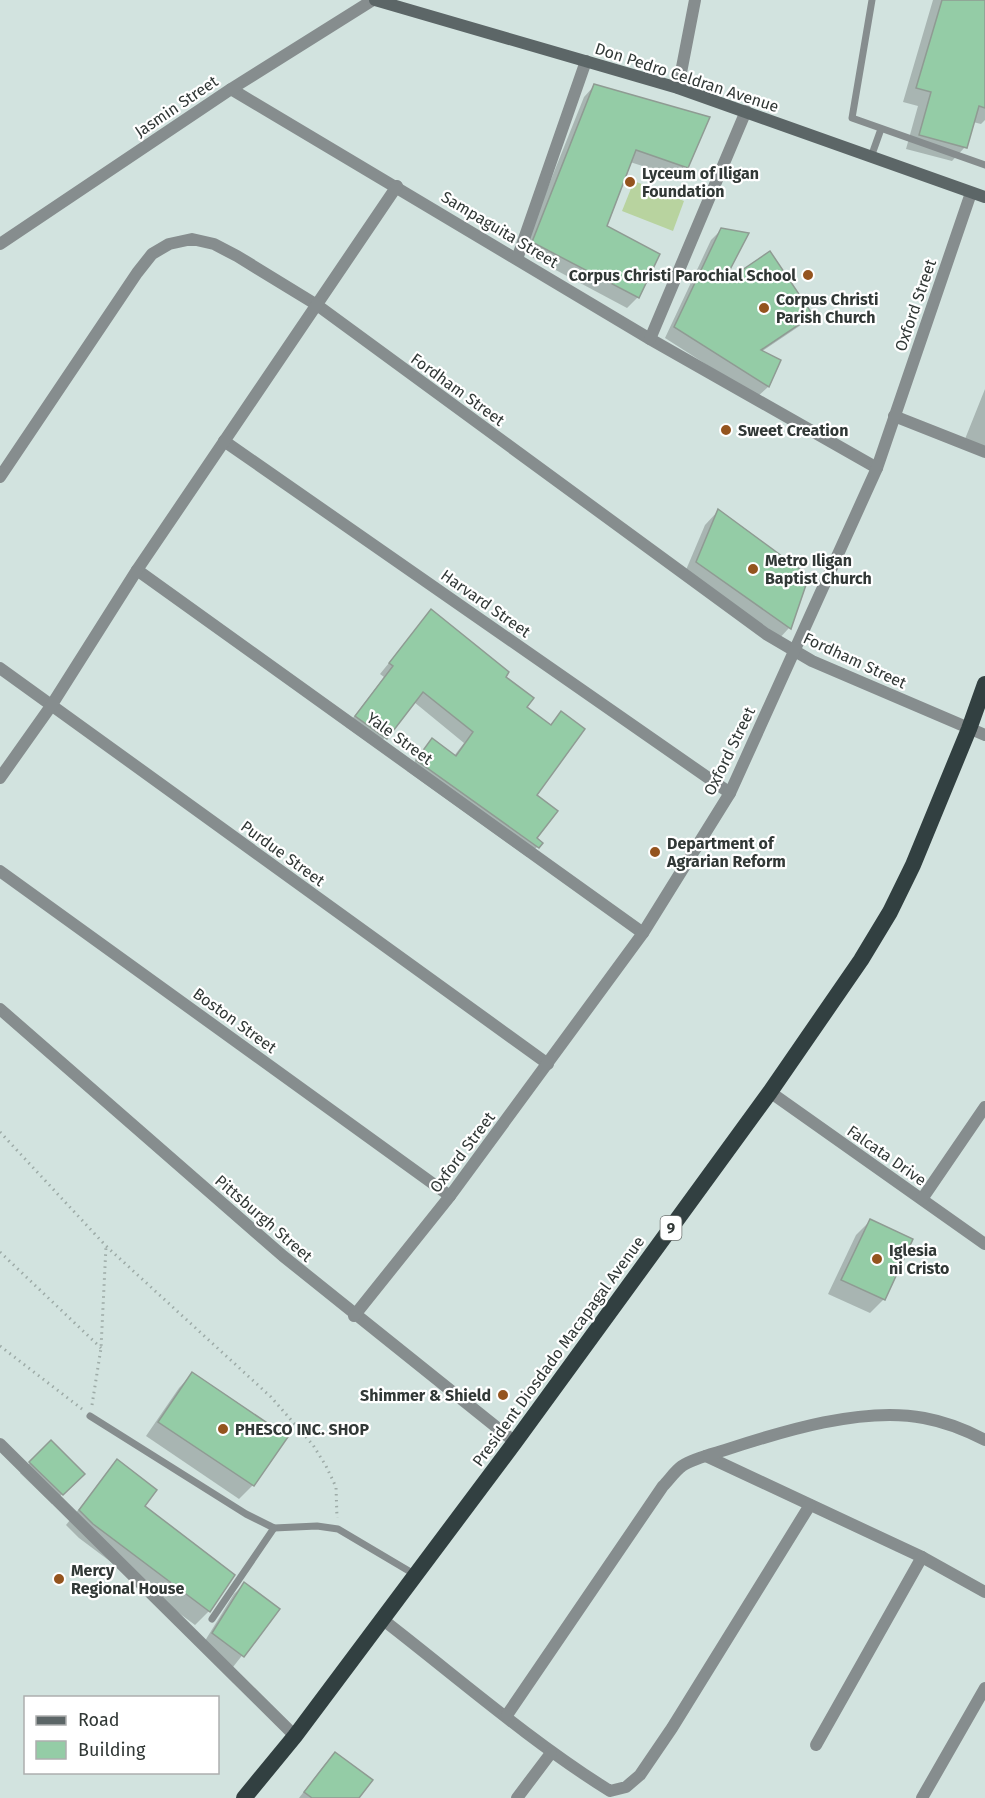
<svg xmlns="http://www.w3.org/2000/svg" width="985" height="1798" font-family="'Fira Sans',sans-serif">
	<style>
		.green { fill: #b8d39f }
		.shadow { fill: #0003 }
		.building { fill: #94cca6; stroke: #8f9b93; stroke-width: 1.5 }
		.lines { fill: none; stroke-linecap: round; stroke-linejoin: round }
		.path { stroke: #9daba7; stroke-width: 3; stroke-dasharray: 1.5 4.5; stroke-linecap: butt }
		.service { stroke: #868d8e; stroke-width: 7 }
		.minor { stroke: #868d8e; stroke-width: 12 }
		.secondary { stroke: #5c6667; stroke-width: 12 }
		.trunk { stroke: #324041; stroke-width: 16 }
		.poi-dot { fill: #94541e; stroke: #fff; stroke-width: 2 }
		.labels { text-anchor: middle; stroke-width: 4.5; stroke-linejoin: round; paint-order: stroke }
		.shield { fill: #fff; stroke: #6f7472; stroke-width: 1.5 }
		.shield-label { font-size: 15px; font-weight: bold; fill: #313836 }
		.street-label { font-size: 16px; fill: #313836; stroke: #fff }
		.poi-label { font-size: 16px; font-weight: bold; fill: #313836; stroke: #fff; text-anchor: start }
	</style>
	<rect width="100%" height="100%" fill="#d2e3df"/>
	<path class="green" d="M634,181L684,201L673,231L622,211Z"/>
	<g class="shadow">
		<path d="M933,0H985V120L981,124L973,122L965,147L952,161L906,149L918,106L903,102Z"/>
		<path d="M594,86L687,167L677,177L630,162L605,227L658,255L637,298L627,308L522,252L584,97Z"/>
		<path d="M722,229L719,287L811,315L801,325L761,352L779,361L768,387L757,397L665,338L711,240Z"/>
		<path d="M985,389V452L963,444Z"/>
		<path d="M718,511L808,577L789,628L776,642L683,577L705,525Z"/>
		<path d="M431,611L503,677L525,707L549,726L561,713L535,795V838L541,843L527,857L407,771L432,740L454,756L464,743L414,702L376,748L346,727L384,677L380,674Z"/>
		<path d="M870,1221L884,1299L870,1313L828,1294L856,1235Z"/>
		<path d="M192,1374L253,1485L239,1499L146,1436L179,1388Z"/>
		<path d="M51,1442L83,1474L52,1504L20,1473Z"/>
		<path d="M118,1461L143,1507L233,1575L209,1611L195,1625L79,1538L66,1525Z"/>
		<path d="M244,1584L278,1610L233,1667L203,1644L234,1594Z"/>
		<path d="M335,1754L357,1798H299L325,1764Z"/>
	</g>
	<g class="building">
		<path d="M942,0H985V108L979,106L967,148L919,135L931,92L916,88Z"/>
		<path d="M594,84L710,117L688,168L636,150L607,226L660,254L639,298L532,242Z"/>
		<path d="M721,228L749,233L723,283L770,251L813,315L761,350L781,360L769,387L674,327Z"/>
		<path d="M718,509L809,576L791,629L696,562Z"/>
		<path d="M431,609L509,672L506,677L534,698L527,707L551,725L561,711L585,729L537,795L558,811L537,838L543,843L539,848L416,760L432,738L456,756L473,732L423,692L387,739L355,716L393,666L389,663Z"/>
		<path d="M870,1219L913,1239L885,1300L841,1280Z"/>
		<path d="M192,1372L288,1437L254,1486L158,1422Z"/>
		<path d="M51,1440L85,1474L63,1495L29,1462Z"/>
		<path d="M117,1459L157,1490L145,1506L235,1575L210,1612L93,1524L79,1510Z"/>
		<path d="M244,1582L280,1609L244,1657L212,1633Z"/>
		<path d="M335,1752L373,1780L359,1798H312L304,1792Z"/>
	</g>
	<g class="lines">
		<g class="path">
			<path d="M0,1132L106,1246L271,1397L313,1445L326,1466L336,1487L337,1518"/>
			<path d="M0,1252L101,1348"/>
			<path d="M0,1346L82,1409"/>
			<path d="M92,1405L101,1348L106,1246"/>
		</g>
		<g class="service">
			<path d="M872,0L852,118L985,165"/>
			<path d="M871,157L881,129"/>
			<path d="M90,1416L246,1514L274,1528L317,1526L338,1529L414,1574"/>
			<path d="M212,1619L274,1528"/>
		</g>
		<g class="minor">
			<path d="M678,88L695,0"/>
			<path d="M231,89L650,339L877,468"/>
			<path d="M0,244L231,89L373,0"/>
			<path d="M517,259L586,61"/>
			<path d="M650,339L746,111"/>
			<path d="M894,416L985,452"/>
			<path d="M224,441L730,793"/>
			<path d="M0,477L137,273L152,254L169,244L192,239L214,244L237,256L317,305L766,634L812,661L985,735"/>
			<path d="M137,570L643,933"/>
			<path d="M0,668L548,1064"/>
			<path d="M0,778L51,706L137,570L397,186"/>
			<path d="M0,871L450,1196"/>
			<path d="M0,1009L283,1256L515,1442"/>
			<path d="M770,1092L985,1244"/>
			<path d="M922,1199L985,1107"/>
			<path d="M354,1316L450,1196L643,933L730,793L877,468L971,193"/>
			<path d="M0,1444L295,1736"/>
			<path d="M706,1456L922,1557L985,1592"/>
			<path d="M382,1619C457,1677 530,1741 610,1791L626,1787L640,1775L672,1728L810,1505"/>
			<path d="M507,1715L663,1486C669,1480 675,1471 682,1466C694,1458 712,1454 725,1450C783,1431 864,1406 924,1418C946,1422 966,1430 985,1440"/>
			<path d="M816,1745L922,1557"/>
			<path d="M517,1798L551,1753"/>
			<path d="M922,1798L985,1688"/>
		</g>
		<path class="secondary" d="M375,0L678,88L985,197"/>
		<path class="trunk" d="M244,1798L295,1736L515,1442L770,1092L861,960L890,912L913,865L969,729L985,684"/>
	</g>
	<g class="poi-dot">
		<circle cx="630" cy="182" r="6"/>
		<circle cx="808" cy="275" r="6"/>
		<circle cx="764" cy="308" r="6"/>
		<circle cx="726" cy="430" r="6"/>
		<circle cx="753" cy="569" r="6"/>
		<circle cx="655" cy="852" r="6"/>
		<circle cx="877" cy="1259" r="6"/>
		<circle cx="503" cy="1395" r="6"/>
		<circle cx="223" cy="1429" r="6"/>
		<circle cx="59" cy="1579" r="6"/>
	</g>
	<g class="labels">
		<rect class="shield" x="660.5" y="1216" width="21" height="24" rx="4.5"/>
		<g class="shield-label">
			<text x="671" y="1233">9</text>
		</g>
		<g class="street-label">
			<text transform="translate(687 77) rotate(18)" y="6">Don Pedro Celdran Avenue</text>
			<text transform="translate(176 106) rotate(-34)" y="6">Jasmin Street</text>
			<text transform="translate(500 229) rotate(31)" y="6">Sampaguita Street</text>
			<text transform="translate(915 305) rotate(-71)" y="6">Oxford Street</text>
			<text transform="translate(458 389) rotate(36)" y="6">Fordham Street</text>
			<text transform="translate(486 603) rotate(35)" y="6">Harvard Street</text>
			<text transform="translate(855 660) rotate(25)" y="6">Fordham Street</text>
			<text transform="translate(400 738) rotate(36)" y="6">Yale Street</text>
			<text transform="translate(729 751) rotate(-64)" y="6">Oxford Street</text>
			<text transform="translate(283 853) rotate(36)" y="6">Purdue Street</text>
			<text transform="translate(235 1020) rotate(36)" y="6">Boston Street</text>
			<text transform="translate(462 1152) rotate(-53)" y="6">Oxford Street</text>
			<text transform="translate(887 1155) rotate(35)" y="6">Falcata Drive</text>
			<text transform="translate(264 1218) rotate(41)" y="6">Pittsburgh Street</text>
			<text transform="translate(558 1351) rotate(-54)" y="6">President Diosdado Macapagal Avenue</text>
		</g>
		<g class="poi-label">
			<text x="642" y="179">Lyceum of Iligan<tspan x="642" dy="18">Foundation</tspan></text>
			<text x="796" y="281" text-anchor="end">Corpus Christi Parochial School</text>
			<text x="776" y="305">Corpus Christi<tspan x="776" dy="18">Parish Church</tspan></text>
			<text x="738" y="436">Sweet Creation</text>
			<text x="765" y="566">Metro Iligan<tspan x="765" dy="18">Baptist Church</tspan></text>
			<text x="667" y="849">Department of<tspan x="667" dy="18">Agrarian Reform</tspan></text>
			<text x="889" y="1256">Iglesia<tspan x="889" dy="18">ni Cristo</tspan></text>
			<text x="491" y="1401" text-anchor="end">Shimmer &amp; Shield</text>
			<text x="235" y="1435">PHESCO INC. SHOP</text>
			<text x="71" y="1576">Mercy<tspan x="71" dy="18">Regional House</tspan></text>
		</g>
	</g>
	<rect x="24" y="1696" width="195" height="78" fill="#ffffff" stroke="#adafaf" stroke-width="1.5"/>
	<rect x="36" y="1716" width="30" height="9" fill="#5c6667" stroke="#adafaf" stroke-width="1.5"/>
	<text x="78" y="1726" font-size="18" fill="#313836">Road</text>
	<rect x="36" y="1741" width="30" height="18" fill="#94cca6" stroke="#adafaf" stroke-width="1.5"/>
	<text x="78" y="1756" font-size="18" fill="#313836">Building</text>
</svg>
